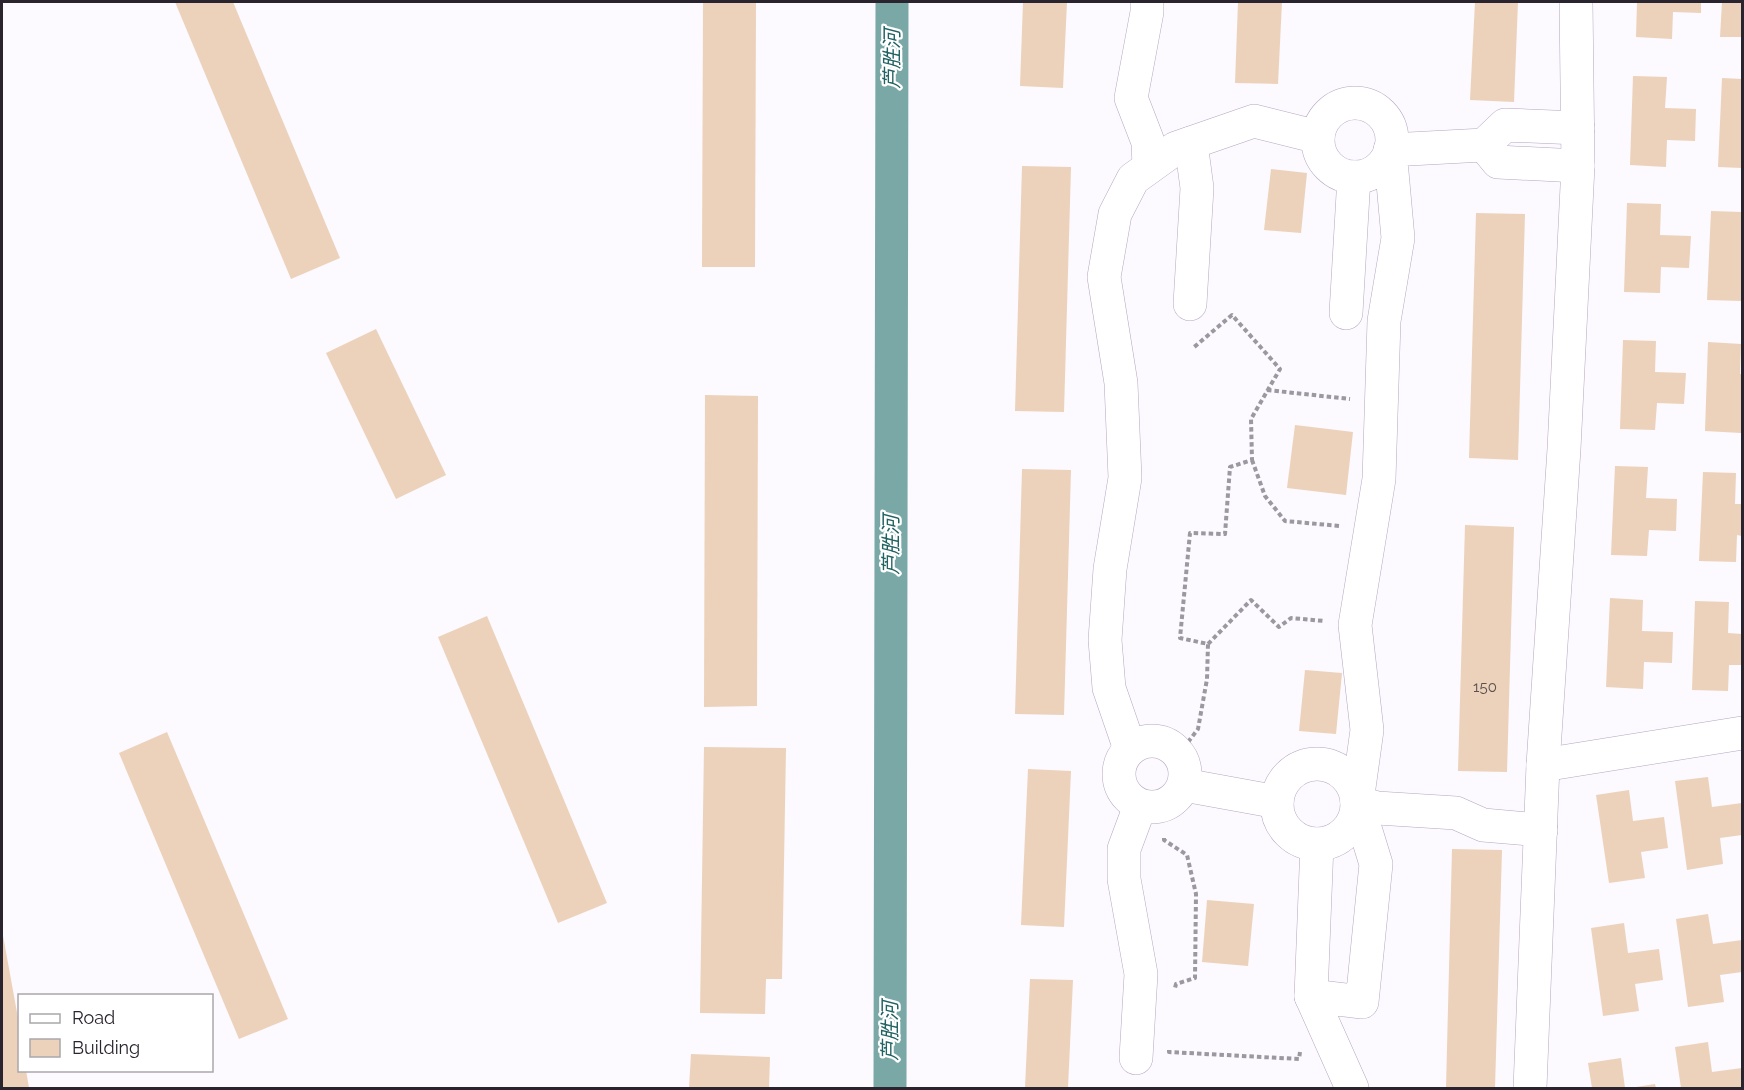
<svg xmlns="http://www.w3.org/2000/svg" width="1744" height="1090" font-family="Raleway,'Noto Sans SC',sans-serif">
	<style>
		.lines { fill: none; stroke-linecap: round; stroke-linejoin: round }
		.canal { stroke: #79a8a7; stroke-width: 33 }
		.building { fill: #ecd2ba }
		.minor-casing { stroke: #b5a6c1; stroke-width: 34 }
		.path { stroke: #9c98a0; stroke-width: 4; stroke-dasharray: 4.5 3; stroke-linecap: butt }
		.minor { stroke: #fff; stroke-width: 33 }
		.labels { text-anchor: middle; stroke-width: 4.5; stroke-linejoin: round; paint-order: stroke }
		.number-label { font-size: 15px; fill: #5a5051 }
		.water-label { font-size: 20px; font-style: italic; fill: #226262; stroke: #fff }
	</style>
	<rect width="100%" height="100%" fill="#fcf9ff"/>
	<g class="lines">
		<path class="canal" d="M890,1088L892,2"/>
	</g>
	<g class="building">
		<path d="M175,2H233L340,258L291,279Z"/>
		<path d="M703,2H756L755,267H702Z"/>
		<path d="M1023,2H1067L1063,88L1020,86Z"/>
		<path d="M1238,2H1282L1278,84L1235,83Z"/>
		<path d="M1475,2H1518L1514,102L1470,100Z"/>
		<path d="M1637,2H1701V13L1673,12L1672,39L1636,37Z"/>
		<path d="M1722,2H1742V37H1720Z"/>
		<path d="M1633,76L1667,77L1665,108L1696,109L1695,141L1667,140L1666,167L1630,165Z"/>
		<path d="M1722,78L1742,79V168L1718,167Z"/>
		<path d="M1022,166L1071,167L1064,412L1015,411Z"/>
		<path d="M1271,169L1307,173L1301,233L1264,230Z"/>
		<path d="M1627,203L1661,204L1660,235L1691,236L1689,268L1661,267L1660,293L1624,292Z"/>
		<path d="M1711,211L1742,212V301L1707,300Z"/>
		<path d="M1476,213L1525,214L1518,460L1469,458Z"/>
		<path d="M376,329L446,475L396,499L326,353Z"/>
		<path d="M1623,340L1656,341L1655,372L1686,373L1684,404L1657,403L1655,430L1620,429Z"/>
		<path d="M1708,342L1741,344L1740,374H1742V406L1741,433L1705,431Z"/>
		<path d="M705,395L758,396L757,706L704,707Z"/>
		<path d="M1295,425L1353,432L1346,495L1287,488Z"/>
		<path d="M1615,466L1648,467L1646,498L1677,499L1676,531L1649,530L1647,556L1611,555Z"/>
		<path d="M1022,469L1071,470L1064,715L1015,714Z"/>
		<path d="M1703,472L1736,473L1735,504H1742V536L1737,535L1736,562L1699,561Z"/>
		<path d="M1465,525L1514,527L1507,772L1458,771Z"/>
		<path d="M1610,598L1643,600L1642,631L1673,632L1672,663L1644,662L1643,689L1606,687Z"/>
		<path d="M1695,601L1729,602L1728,633L1742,634V665H1729L1728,691L1692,690Z"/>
		<path d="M487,616L607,903L558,923L438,637Z"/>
		<path d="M1305,670L1342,673L1336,734L1299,731Z"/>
		<path d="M167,732L288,1019L239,1039L119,753Z"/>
		<path d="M704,747L786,748L782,979H766L765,1014L700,1013Z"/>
		<path d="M1028,769L1071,771L1064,927L1021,925Z"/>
		<path d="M1708,777L1712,807L1742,803V835L1720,838L1723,864L1687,870L1675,781Z"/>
		<path d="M1629,790L1633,821L1664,817L1668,848L1641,852L1645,878L1609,883L1596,795Z"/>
		<path d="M1452,849L1502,850L1495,1088H1446Z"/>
		<path d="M1207,900L1254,904L1248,966L1202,962Z"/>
		<path d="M1708,914L1713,944L1742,940V972L1720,975L1724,1002L1688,1007L1676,919Z"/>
		<path d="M1624,923L1628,953L1659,949L1663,980L1635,984L1639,1011L1603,1016L1591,928Z"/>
		<path d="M2,930L20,1029V1070H26L29,1088H2Z"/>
		<path d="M1030,979L1073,980L1068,1088H1025Z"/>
		<path d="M1708,1042L1712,1072L1742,1068V1088H1681L1675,1047Z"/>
		<path d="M691,1054L770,1057L769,1088H689Z"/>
		<path d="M1621,1058L1625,1088H1592L1588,1063Z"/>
		<path d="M1655,1084L1656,1088H1636V1087Z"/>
	</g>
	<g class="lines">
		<defs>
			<g id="minor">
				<path d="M1147,2V12L1131,98L1148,142L1149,167"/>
				<circle cx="1355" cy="140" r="37"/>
				<path d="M1484,145L1498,162L1578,166"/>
				<path d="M1190,304L1197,188L1191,143"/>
				<path d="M1346,313L1354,177"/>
				<circle cx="1152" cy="774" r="33"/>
				<path d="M1130,749L1109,688L1105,640L1110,569L1125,478L1121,383L1104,277L1115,214L1133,179L1176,148L1254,121L1318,137"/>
				<circle cx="1317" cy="804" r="40"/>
				<path d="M1543,765L1742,733"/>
				<path d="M1184,785L1277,802"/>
				<path d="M1541,830L1483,825L1456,813L1377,808L1357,802L1367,730L1355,625L1379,479L1384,321L1398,238L1390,150L1484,145L1505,125L1578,128"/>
				<path d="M1311,996L1317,844"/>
				<path d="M1136,1058L1141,974L1124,879V849L1140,806"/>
				<path d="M1352,1088L1311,996L1362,1002L1376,864L1357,802"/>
				<path d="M1530,1088L1543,765L1564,449L1578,166L1576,2"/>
			</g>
		</defs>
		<use href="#minor" class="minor-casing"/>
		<g class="path">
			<path d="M1267,390L1350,399"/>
			<path d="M1252,460L1265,496L1285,521L1340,526"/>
			<path d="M1208,644L1251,600L1279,627L1291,618L1324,621"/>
			<path d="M1179,754L1198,729L1207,679L1208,644L1180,638L1190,533L1225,534L1230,467L1252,460L1251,419L1280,369L1232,315L1193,348"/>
			<path d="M1164,838V840L1187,855L1196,894L1195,978L1176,984L1175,988"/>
			<path d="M1169,1050V1052L1299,1059L1300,1052"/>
		</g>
		<use href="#minor" class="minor"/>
	</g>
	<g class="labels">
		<g class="number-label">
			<text x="1485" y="692">150</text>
		</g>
		<g class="water-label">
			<text transform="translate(892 59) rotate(-90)" y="7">芦胜河</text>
			<text transform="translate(891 545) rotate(-90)" y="7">芦胜河</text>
			<text transform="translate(890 1031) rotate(-90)" y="7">芦胜河</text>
		</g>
	</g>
	<rect width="1744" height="1090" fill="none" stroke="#2a242e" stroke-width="6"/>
	<rect x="18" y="994" width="195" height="78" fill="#ffffff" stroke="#aaa7ab" stroke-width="1.5"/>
	<rect x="30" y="1014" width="30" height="9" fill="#ffffff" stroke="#aaa7ab" stroke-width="1.5"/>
	<text x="72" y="1024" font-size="18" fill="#2a242e">Road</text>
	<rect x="30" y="1039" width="30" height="18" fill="#ecd2ba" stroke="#aaa7ab" stroke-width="1.5"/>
	<text x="72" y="1054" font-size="18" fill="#2a242e">Building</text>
</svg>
